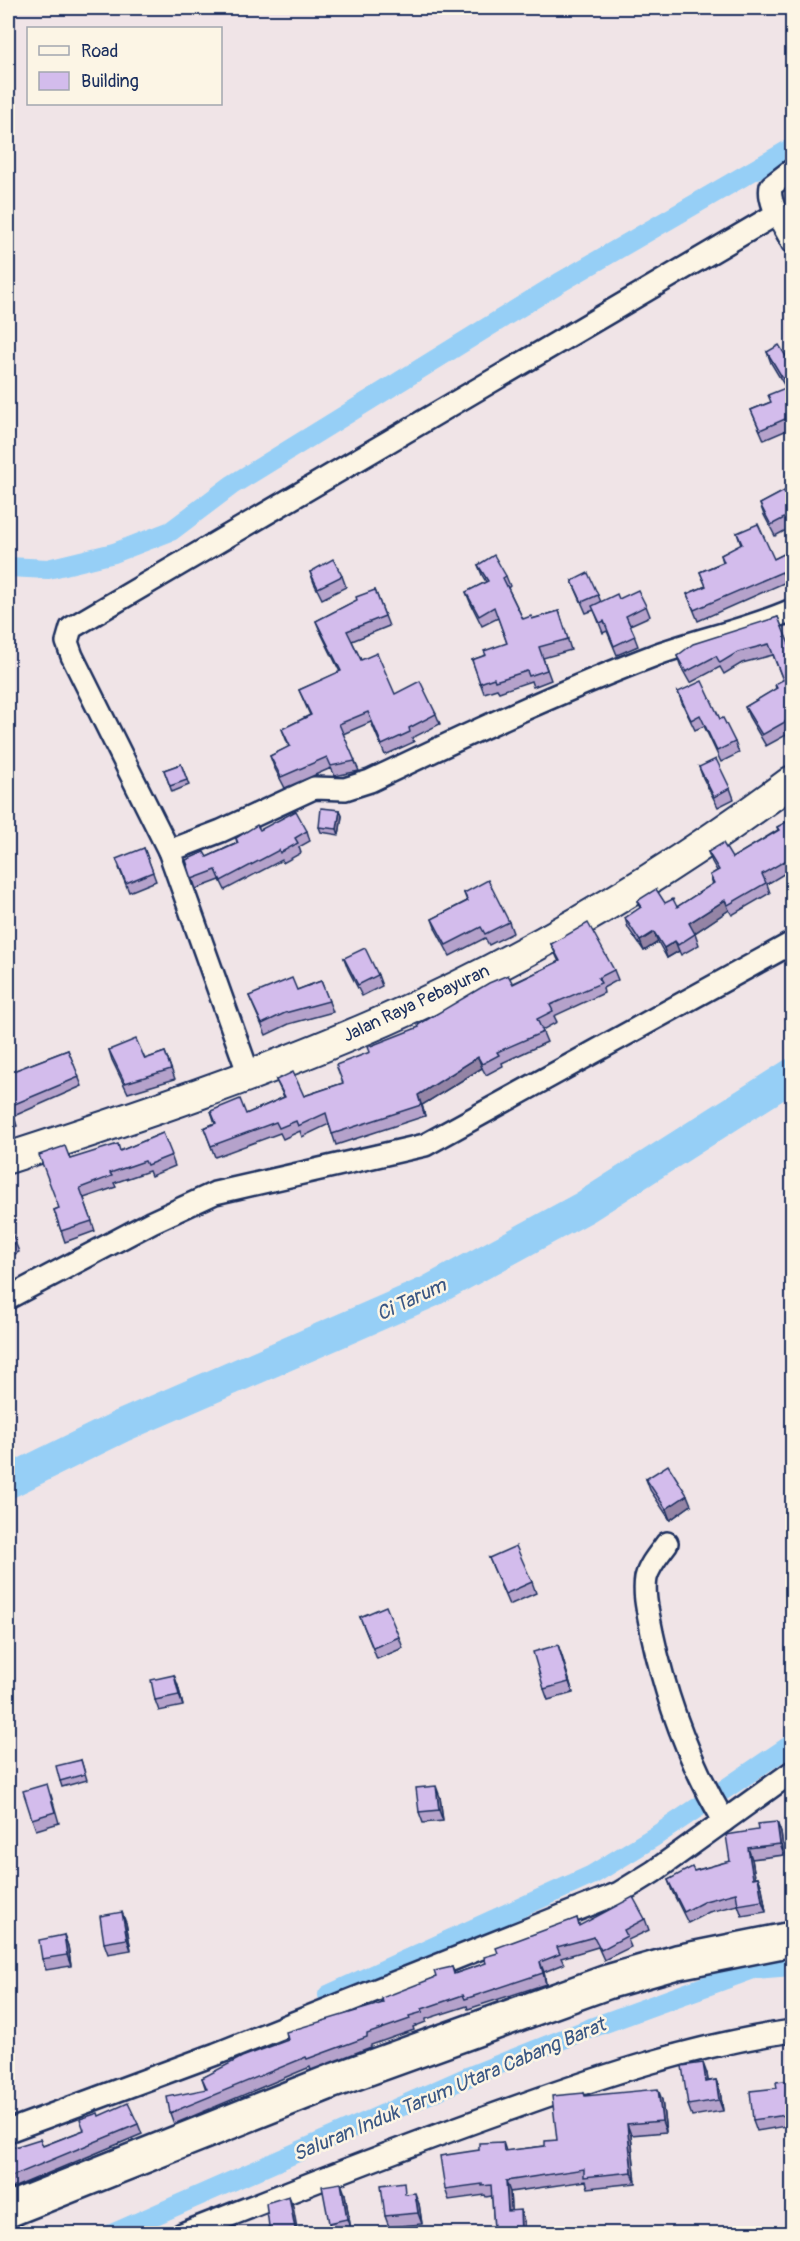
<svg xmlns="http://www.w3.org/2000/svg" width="800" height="2241" font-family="Pangolin,sans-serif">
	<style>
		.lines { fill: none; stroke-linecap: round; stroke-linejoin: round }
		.canal { stroke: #96cff6; stroke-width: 20 }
		.river { stroke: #96cff6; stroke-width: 33 }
		.minor-casing { stroke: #1b2f5e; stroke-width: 26 }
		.secondary-casing { stroke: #1b2f5e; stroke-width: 34 }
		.primary-casing { stroke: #1b2f5e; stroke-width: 38 }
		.minor { stroke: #fcf5e5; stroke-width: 21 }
		.secondary { stroke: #fcf5e5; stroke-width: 30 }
		.primary { stroke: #fcf5e5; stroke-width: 33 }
		.wall { fill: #b5a2cb; stroke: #1b2f5e; stroke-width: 1.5 }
		.shaded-wall { fill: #9484a5; stroke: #1b2f5e; stroke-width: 1.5 }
		.building { fill: #d3bcec; stroke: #1b2f5e; stroke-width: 1.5 }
		.labels { text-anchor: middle; stroke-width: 5; stroke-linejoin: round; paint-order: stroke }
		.street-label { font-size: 18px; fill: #1b2f5e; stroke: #fcf5e5 }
		.water-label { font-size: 20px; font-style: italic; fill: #3a5784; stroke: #fcf5e5 }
	</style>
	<rect width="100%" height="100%" fill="#f0e4e7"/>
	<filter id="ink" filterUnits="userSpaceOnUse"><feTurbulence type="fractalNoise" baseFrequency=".0167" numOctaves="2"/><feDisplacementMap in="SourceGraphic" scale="12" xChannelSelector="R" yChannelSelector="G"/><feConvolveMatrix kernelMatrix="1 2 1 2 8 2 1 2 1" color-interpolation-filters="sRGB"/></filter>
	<g filter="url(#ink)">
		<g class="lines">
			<g class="canal">
				<path d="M8,567L48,569L114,553L171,531L232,485L559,283L792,148"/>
				<path d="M328,1995L592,1875L654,1837L792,1744"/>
				<path d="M112,2234L470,2076L591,2028L753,1969L792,1966"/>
			</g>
			<path class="river" d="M8,1482L122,1426L429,1292L585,1207L792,1075"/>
			<defs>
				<g id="minor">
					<path d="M792,170L771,186C767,204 785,226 792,242"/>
					<path d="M169,851L221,831L314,788L345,789L370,781C464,736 560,691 658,654C703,638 749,629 792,610"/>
					<path d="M249,1075L169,851L72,656L67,642L71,628L778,213"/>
					<path d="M8,1298L152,1222L215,1193L425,1145L792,943"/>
					<path d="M667,1543C659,1554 649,1565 646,1578C643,1596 649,1616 652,1633C666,1699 689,1762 724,1821"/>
					<path d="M8,2131L216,2054L619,1893L653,1872L792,1772"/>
					<path d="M182,2234C292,2191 401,2147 513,2108C604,2075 696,2045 792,2031"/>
				</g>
				<path id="secondary" d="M8,1158C136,1117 263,1074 386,1020C530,956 666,875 792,781"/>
				<path id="primary" d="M8,2210L330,2082L607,1982L677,1962L792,1939"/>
			</defs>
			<use href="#minor" class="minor-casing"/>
			<use href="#secondary" class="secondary-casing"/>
			<use href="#primary" class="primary-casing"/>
			<use href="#minor" class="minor"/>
			<use href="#secondary" class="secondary"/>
			<use href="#primary" class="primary"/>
		</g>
		<g class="wall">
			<path d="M767,352L792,366V428L764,440L751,410L771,402L786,388L771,363Z"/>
			<path d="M792,487V527L775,536L764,515L760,504Z"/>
			<path d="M737,533L774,559L792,550V587L789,589L786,582L698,621L687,594L706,586L700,572L723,562L721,555L741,545Z"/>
			<path d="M478,565L506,576L510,586L508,588L523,619H532L559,611L571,650L543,658L551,680L533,687L531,681L499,692L497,689L484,693L472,660L486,655L507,643L498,618L482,626L470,602L466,592L486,582L482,575Z"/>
			<path d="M310,572L342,576L346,587L322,599L314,583Z"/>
			<path d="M572,581L598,595L601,602L619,599L646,606L650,616L630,625L638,646L617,655L607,631L603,633L594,610L586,613Z"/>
			<path d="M375,590L389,626L352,641L361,660L395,694L436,714L440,724L412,738L414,742L385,755L371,722L343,734L359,771L335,776L331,768L285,788L274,767L270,756L289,747L282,729L310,715L299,690L340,672L320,631L316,621L357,600Z"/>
			<path d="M778,617L792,653V748L789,742L786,735L766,746L749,717L745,707L776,689L775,684L783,680L773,655L742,663L724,674L720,667L690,683L681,667L677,656Z"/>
			<path d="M678,692L720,719L735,742L739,753L721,762L704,726L695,730L682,703Z"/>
			<path d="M181,764L189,785L172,792L164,770Z"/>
			<path d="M699,767L730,788L734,799L718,807L703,778Z"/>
			<path d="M340,810L342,816L339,835L321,832L319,827Z"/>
			<path d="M792,819V869L767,884L770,893L732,915L729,910L695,933L699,945L681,955L679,951L667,958L658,942L644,951L628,928L625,918L640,908L637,901L665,903L677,907L713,884L710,875L717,871L712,862L708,852L732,858L778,830L777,827Z"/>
			<path d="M260,830L307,831L310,841L299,847L301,853L283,863L282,860L225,890L220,880L196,889L186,860L207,857L237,843L236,838Z"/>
			<path d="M144,848L156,881L129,892L119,868Z"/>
			<path d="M464,893L509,922L513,933L489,945L485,938L450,956L436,930L432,919L467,901Z"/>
			<path d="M551,944L614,970L618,980L603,988L604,993L554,1016L557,1022L542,1030L547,1042L502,1063L503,1066L486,1075L482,1068L422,1105L425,1116L336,1145L329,1124L302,1137L300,1131L283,1139L280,1133L215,1157L204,1128L215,1123L211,1111L246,1114L284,1097L276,1080L304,1096L343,1083L370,1052L419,1027L559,962Z"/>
			<path d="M344,958L378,975L382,986L362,996L348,969Z"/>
			<path d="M321,981L333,1012L289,1024L266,1035L249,996L297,990Z"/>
			<path d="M68,1050L82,1086L14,1116L17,1126L8,1129V1073Z"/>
			<path d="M109,1050L145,1059L165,1052L175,1079L128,1093L112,1060Z"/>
			<path d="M163,1133L175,1166L151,1176L149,1171L114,1183L116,1187L84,1198L95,1231L65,1242L54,1210L59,1208L70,1159L120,1151Z"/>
			<path d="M8,1224L19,1252L8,1258Z"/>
			<path d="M646,1479L691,1505L670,1520L650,1490Z"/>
			<path d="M489,1558L532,1582L536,1593L509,1605Z"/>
			<path d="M360,1617L399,1637L403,1648L377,1659Z"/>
			<path d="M558,1645L573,1693L548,1700L544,1689Z"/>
			<path d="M174,1675L178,1686L183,1706L159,1711L155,1700Z"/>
			<path d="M81,1760L87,1780L62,1787L60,1781Z"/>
			<path d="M51,1795L59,1823L36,1830L32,1819Z"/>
			<path d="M440,1797L443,1821L423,1823L419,1812Z"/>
			<path d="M777,1822L781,1833L784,1855L752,1859L755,1877H758L762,1888L766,1912L742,1916L738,1905L709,1912L688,1923L672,1891L668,1880L694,1871L730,1861L758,1830Z"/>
			<path d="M792,1842V1871H790L787,1862Z"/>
			<path d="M577,1918L579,1926L645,1919L649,1930L628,1940L631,1947L604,1960L598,1947L561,1958L564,1964L544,1972L546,1984L468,2009L467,2006L426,2019V2022L413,2027L414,2030L371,2045V2047L311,2070L310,2067L174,2124L170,2113L206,2090L202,2078L288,2040L383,2003L436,1977L452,1967L455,1974L486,1963L498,1953Z"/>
			<path d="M126,1923L131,1950L108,1954L104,1943Z"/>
			<path d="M64,1935L68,1946L71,1966L46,1970L42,1959Z"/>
			<path d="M707,2074L708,2081L716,2080L720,2091L723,2111L692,2116L688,2105Z"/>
			<path d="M792,2080V2125L757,2131L753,2120L777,2088Z"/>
			<path d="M584,2093L586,2096L662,2100L666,2132L631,2135L636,2183L588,2188L586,2181L510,2192L511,2211L524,2221V2234H482L494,2228L492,2196L486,2197L485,2195L449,2200L445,2189L479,2150L503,2142L506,2151L545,2146L557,2140Z"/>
			<path d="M99,2116L138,2124L142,2134L8,2190V2149L43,2146L84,2130Z"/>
			<path d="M345,2194L351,2230L333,2234L329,2223Z"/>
			<path d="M408,2194L419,2204L422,2224L389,2227L385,2216Z"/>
		</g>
		<g class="shaded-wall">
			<path d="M340,810L342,816L339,835L337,829Z"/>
			<path d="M725,900L729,910L693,934L689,923Z"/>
			<path d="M654,932L658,942L644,951L640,941Z"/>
			<path d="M675,941L679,951L667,958L664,948Z"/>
			<path d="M478,1057L482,1068L422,1105L425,1116L418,1095Z"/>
			<path d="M687,1495L691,1505L670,1520L666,1509Z"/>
			<path d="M558,1645L562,1656L573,1693L569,1682Z"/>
			<path d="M174,1675L178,1686L183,1706L179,1695Z"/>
			<path d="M436,1786L440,1797L443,1821L439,1810Z"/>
			<path d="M777,1822L781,1833L784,1855L780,1844Z"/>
			<path d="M748,1848L752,1859L757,1889L753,1878Z"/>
			<path d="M758,1877L762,1888L766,1912L762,1901Z"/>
			<path d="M122,1912L126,1923L131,1950L127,1939Z"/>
			<path d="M64,1935L68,1946L71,1966L67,1955Z"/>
			<path d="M540,1962L544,1972L546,1984Z"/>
			<path d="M703,2063L707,2074L710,2093L706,2082Z"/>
			<path d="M716,2080L720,2091L723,2111L719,2100Z"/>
			<path d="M658,2089L662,2100L666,2132L662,2121Z"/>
			<path d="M627,2124L631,2135L636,2183L632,2172Z"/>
			<path d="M506,2181L510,2192L512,2222L508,2211Z"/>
			<path d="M341,2183L345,2194L351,2230L347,2219Z"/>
			<path d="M415,2193L419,2204L422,2224L418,2213Z"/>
			<path d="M289,2196L293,2206L298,2234H296Z"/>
			<path d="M520,2210L524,2221V2234H521Z"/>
		</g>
		<g class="building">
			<path d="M779,345L792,366V416L760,430L751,410L771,402L768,395L788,387L767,352Z"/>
			<path d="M792,487V514L771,525L760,504Z"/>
			<path d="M758,524L774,559L792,550V574L785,578L782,572L694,610L687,594L706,586L700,572L724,562L721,555L742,544L737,533Z"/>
			<path d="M494,555L506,576L503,578L523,619L531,616L532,619L559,611L568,639L539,647L547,670L529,676L527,671L495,681L494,678L480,683L472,660L486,655L484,651L507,643L494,607L479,616L466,592L488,581L478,565Z"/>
			<path d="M333,559L342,576L318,588L310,572Z"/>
			<path d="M588,573L598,595L582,602L572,581Z"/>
			<path d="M375,590L385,616L347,631L361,660L377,653L395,694L420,681L436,714L409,728L410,732L382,745L368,712L339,724L355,761L331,766L327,757L281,777L270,756L290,746L282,729L311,715L299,690L341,671L316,621L357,600L356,597Z"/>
			<path d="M638,590L646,606L626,616L635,636L614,646L604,621L600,623L592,606L617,594L619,599Z"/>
			<path d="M778,617L792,652L789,653L792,660V718L762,735L745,707L777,688L775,684L783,680L769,644L738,652L720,663L716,656L686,672L677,656L693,644Z"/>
			<path d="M702,681L720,719L723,718L735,742L717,751L700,715L691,720L678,692Z"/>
			<path d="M792,726V740L791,741L785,731Z"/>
			<path d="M716,759L730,788L714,797L699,767Z"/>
			<path d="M181,764L187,780L170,786L164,770Z"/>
			<path d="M321,808L340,810L337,829L319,827Z"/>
			<path d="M296,811L307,831L295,838L298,843L280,853L279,850L221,881L216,870L192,879L186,860L204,852L207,857L238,843L236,838L257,825L260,830Z"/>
			<path d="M792,819V857L762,874L766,883L728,905L725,900L689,923L695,934L678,945L675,941L664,948L654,932L640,941L625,918L641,907L637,901L656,889L665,903L673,899L677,907L714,883L710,875L719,870L708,852L723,843L732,858L779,830L777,827Z"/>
			<path d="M144,848L153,872L126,883L116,859Z"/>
			<path d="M488,880L509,922L485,934L481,927L446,945L432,919L468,901L464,893Z"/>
			<path d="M588,923L614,970L598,978L601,983L550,1005L553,1011L537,1019L543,1032L497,1052L499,1055L482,1064L478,1057L418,1095L421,1105L332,1134L326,1113L298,1126L296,1121L279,1128L276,1122L211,1146L204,1128L216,1123L211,1111L240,1099L246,1114L285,1097L276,1080L293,1072L304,1096L343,1083L336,1065L370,1052L368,1047L419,1027L418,1025L489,983L508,975L513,984L560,961L551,944Z"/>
			<path d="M365,948L378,975L358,985L344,958Z"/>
			<path d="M292,978L297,990L321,981L329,1001L285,1013L262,1024L249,996Z"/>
			<path d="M136,1039L145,1059L165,1052L171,1069L125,1083L109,1050Z"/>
			<path d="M68,1050L79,1077L10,1106L14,1117L8,1119V1073Z"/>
			<path d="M163,1133L172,1155L147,1165L145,1161L110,1173L112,1176L80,1188L92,1221L61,1231L54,1210L59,1208L39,1155L65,1146L70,1159L118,1144L120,1151Z"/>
			<path d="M8,1224L16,1243L8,1247Z"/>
			<path d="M668,1465L687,1495L666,1509L646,1479Z"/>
			<path d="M516,1546L532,1582L505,1594L489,1558Z"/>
			<path d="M386,1606L399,1637L373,1648L360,1617Z"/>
			<path d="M558,1645L569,1682L544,1689L533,1652Z"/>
			<path d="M174,1675L179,1695L155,1700L151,1680Z"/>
			<path d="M81,1760L85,1774L60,1781L56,1766Z"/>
			<path d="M47,1784L55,1812L32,1819L23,1791Z"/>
			<path d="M436,1786L439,1810L419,1812L416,1788Z"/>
			<path d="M777,1822L780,1844L748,1848L753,1878L758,1877L762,1901L738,1905L736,1893L705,1901L684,1912L668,1880L692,1867L694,1871L730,1861L726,1835L758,1830L757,1824Z"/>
			<path d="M792,1842V1883L791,1862H787L786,1843Z"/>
			<path d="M633,1897L645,1919L624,1930L627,1936L601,1950L594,1937L557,1947L560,1954L540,1962L543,1973L465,1999L463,1995L422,2009L423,2012L409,2016L410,2019L367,2034V2037L307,2059L306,2057L170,2113L167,2097L207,2089L202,2078L242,2057L288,2040L286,2032L383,2003L382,1998L436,1977L434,1971L452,1967L454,1974L486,1963L484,1957L498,1953L496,1948L577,1918L579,1926Z"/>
			<path d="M122,1912L127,1939L104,1943L100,1916Z"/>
			<path d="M64,1935L67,1955L42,1959L39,1940Z"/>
			<path d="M703,2063L706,2082L716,2080L719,2100L688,2105L682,2066Z"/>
			<path d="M792,2080V2114L753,2120L750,2091L777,2088L776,2082Z"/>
			<path d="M658,2089L662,2121L627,2124L632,2172L584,2177V2169L506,2181L508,2211L520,2210L521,2234H482V2229L494,2228L491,2185L482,2186V2184L445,2189L440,2156L479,2150V2143L503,2142L504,2151L545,2146V2141L557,2140L552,2096L584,2093L585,2096Z"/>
			<path d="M128,2103L138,2124L8,2178V2149L40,2139L43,2146L84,2130L80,2119L98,2113L99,2116Z"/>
			<path d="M404,2182L405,2194L415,2193L418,2213L385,2216L381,2185Z"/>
			<path d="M341,2183L347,2219L329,2223L322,2186Z"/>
			<path d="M289,2196L296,2234H270L266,2203Z"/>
		</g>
	</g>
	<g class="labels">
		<g class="street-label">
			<text transform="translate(416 1003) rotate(-25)" y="6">Jalan Raya Pebayuran</text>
		</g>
		<g class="water-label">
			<text transform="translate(411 1299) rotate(-25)" y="7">Ci Tarum</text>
			<text transform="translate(449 2089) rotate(-23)" y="7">Saluran Induk Tarum Utara Cabang Barat</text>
		</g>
	</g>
	<rect width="800" height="2241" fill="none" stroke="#fcf5e5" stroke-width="30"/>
	<rect x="15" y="15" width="770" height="2211" fill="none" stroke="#1b2f5e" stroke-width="2" filter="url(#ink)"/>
	<rect x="27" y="27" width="195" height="78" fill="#fcf5e5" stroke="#a2a6af" stroke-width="1.5"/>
	<rect x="39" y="46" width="30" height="9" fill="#fcf5e5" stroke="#a2a6af" stroke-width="1.5"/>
	<text x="81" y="57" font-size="18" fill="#1b2f5e">Road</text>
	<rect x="39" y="72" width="30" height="18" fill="#d3bcec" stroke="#a2a6af" stroke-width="1.5"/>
	<text x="81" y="87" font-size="18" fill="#1b2f5e">Building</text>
</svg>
